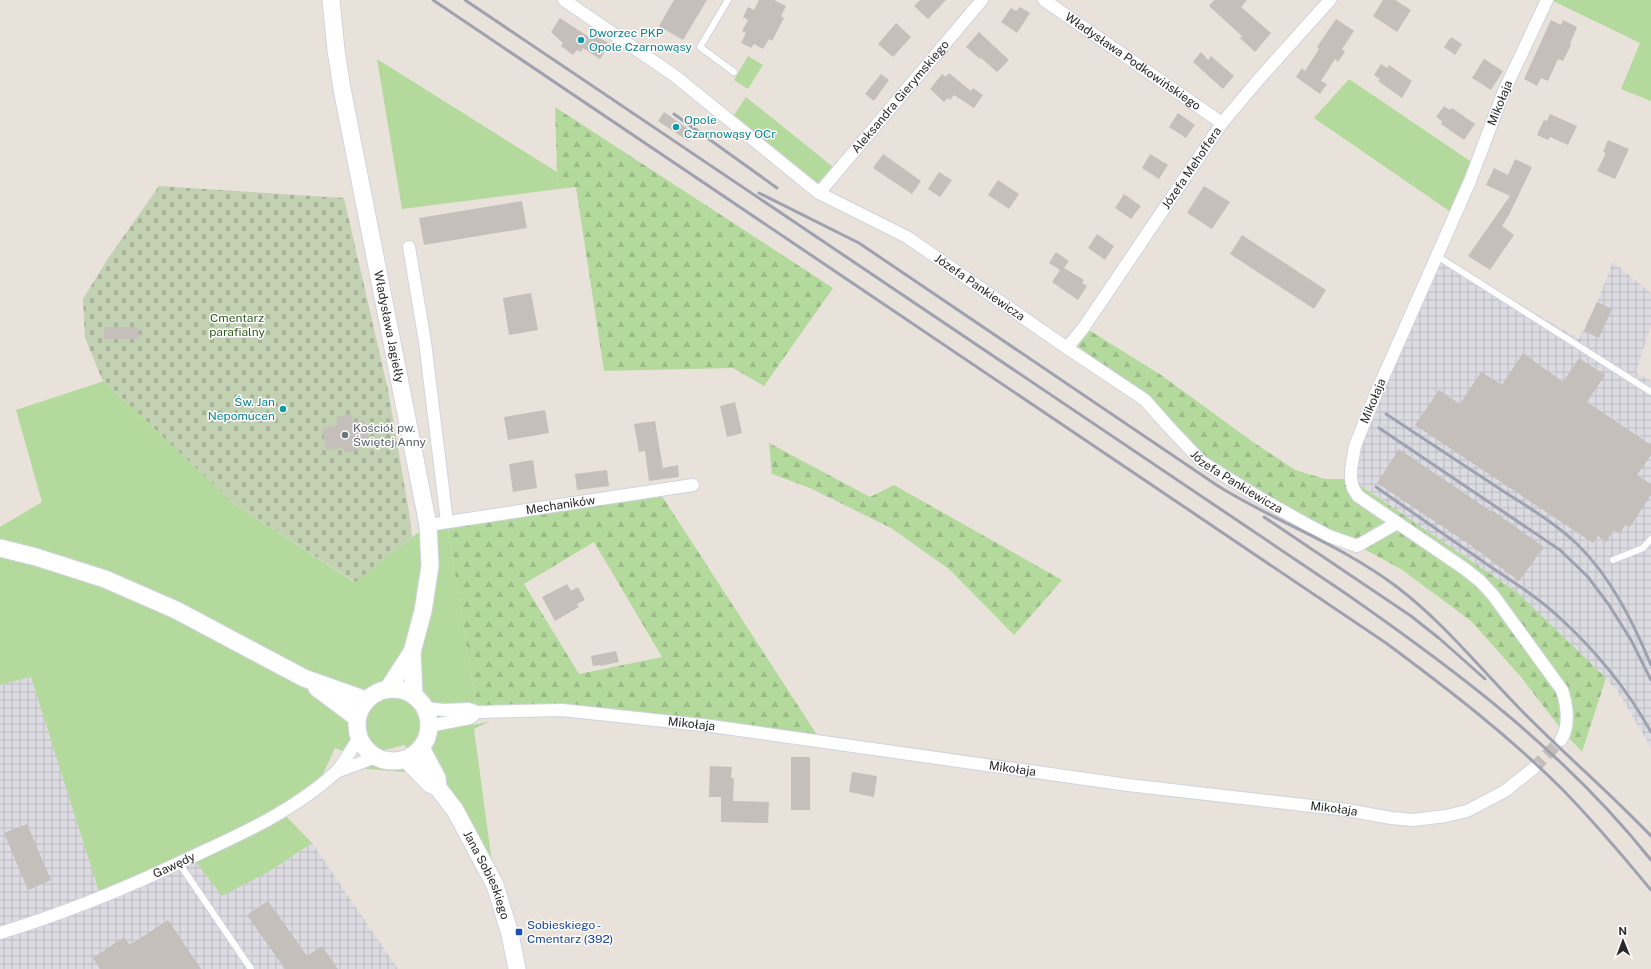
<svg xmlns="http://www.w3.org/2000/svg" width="1651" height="969" font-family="'Public Sans',sans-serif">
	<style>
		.industrial { fill: url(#industrial-grid) }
		.green { fill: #b3da9c }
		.forest { fill: url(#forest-firs); fill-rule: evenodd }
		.cemetery { fill: url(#cemetery-stones) }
		.building { fill: #c4bfba }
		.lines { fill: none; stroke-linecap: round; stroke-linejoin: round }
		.street-tunnel { stroke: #c2bdb6; stroke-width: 12; stroke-dasharray: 12 6; stroke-linecap: butt }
		.lane-casing { stroke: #d0d3df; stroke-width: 8 }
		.street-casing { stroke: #d0d3df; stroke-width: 14 }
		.secondary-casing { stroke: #d0d3df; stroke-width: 19 }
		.lane { stroke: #fff; stroke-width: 6 }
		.street { stroke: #fff; stroke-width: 12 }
		.secondary { stroke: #fff; stroke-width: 17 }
		.rail { stroke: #9ea1b0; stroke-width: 3 }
		.culture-dot { fill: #0f9aa8; stroke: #fff; stroke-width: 1.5 }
		.worship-dot { fill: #6b7280; stroke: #fff; stroke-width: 1.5 }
		.transit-dot { fill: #1a4fb4; stroke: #fff; stroke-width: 1.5 }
		.labels { text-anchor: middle; stroke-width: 3; stroke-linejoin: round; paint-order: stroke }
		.culture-label { font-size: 12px; fill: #0d838f; stroke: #fff; text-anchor: start }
		.street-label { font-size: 12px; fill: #282828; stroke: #fff }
		.park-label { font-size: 12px; fill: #2f5c20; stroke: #fff }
		.worship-label { font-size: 12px; fill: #5b616d; stroke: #fff; text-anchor: start }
		.transit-label { font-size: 12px; fill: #164399; stroke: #fff; text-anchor: start }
	</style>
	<defs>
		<pattern id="industrial-grid" width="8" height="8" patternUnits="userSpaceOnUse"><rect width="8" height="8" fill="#dcdbe2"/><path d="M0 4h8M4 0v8" fill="none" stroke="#bdbcc2"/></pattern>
		<pattern id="forest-firs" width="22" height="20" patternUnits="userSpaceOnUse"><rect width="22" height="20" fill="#b3da9c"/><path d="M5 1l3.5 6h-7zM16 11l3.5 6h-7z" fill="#9abb86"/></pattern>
		<pattern id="cemetery-stones" width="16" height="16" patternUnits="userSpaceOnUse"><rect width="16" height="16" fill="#c3d1b3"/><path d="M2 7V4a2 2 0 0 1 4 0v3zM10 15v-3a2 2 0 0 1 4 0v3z" fill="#a8b39a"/></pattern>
	</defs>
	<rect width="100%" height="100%" fill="#e9e2da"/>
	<g class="industrial">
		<path d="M1437,256L1579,339L1597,302L1613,262L1651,293V325L1636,372L1651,381V748L1617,690L1518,593L1351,479V469Z"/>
		<path d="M31,677L101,897L193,857L270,871L312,843L398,969H0V685Z"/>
	</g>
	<g class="green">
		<path d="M1551,0H1651V101L1621,89L1640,43Z"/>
		<path d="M748,56L763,65L748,89L734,80Z"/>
		<path d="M377,59L557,172L559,189L402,209Z"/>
		<path d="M1349,79L1476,165L1455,215L1314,118Z"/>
		<path d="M746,97L838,171L819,193L730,121Z"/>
		<path d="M104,381L233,503L354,582L428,525L447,522L477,712L473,725L490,721L474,729L495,885L455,810L404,745C382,751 357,759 335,748L317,787L282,812L312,843L270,871L222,896L192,857L101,898L31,677L0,685V527L42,502L16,410Z"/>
		<path d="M377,762L394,766L409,771L405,772L356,768Z"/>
	</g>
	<g class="forest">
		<path d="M555,107L833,288L764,386L733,368L604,371L576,187L559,189L557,172Z"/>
		<path d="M1084,327L1161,375L1253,442L1295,470L1325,479H1351L1518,593L1606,678L1582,752L1565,734L1521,677L1471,621L1401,569L1202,462L1145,400L1067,348Z"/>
		<path d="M769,443L870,497L894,485L1062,580L1014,635L949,569L891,528L810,488L772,474Z"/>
		<path d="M658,490L821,741L576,711L477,712L447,522ZM594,542L662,657L579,674L524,584Z"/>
	</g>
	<path class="cemetery" d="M159,186L344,198L388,390L409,512L412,537L355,582L233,503L102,379L85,338L83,299L107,260Z"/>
	<g class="building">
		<path d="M674,0H707L683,40L659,26Z"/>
		<path d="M759,0H774L786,6L781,16L784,18L772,41L769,39L763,49L754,44L751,48L741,43L746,33L742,31L748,20L743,17L748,7L754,10Z"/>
		<path d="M920,0H946L928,19L914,6Z"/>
		<path d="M1214,0H1247L1241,7L1271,33L1255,52L1240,38L1242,36L1209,6Z"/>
		<path d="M1383,0H1395L1411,10L1397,32L1373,16Z"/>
		<path d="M1020,7L1030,13L1017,33L1001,22L1011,8L1016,11Z"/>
		<path d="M560,18L589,37L592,33L610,44L600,59L583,48L581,52L577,50L573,55L561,46L563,43L551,32Z"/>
		<path d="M1336,19L1354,31L1342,49L1345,52L1338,62L1335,59L1321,81L1327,84L1320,94L1296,77L1302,68L1305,71L1319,49L1317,47Z"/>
		<path d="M1551,20L1561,25L1563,20L1577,27L1570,44L1571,45L1563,61L1558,59L1548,81L1541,78L1537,86L1524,79Z"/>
		<path d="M896,23L911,37L893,57L878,44Z"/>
		<path d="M979,32L1009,60L997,72L981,58L980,59L966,47Z"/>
		<path d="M1451,37L1462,44L1455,55L1444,47Z"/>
		<path d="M1201,52L1208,60L1211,56L1234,76L1223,89L1193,62Z"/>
		<path d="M1484,59L1503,71L1491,90L1472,78Z"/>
		<path d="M1381,64L1387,68L1389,65L1412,81L1402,98L1378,81L1380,79L1374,75Z"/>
		<path d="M949,73L971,91L973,88L983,95L974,108L954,95L950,100L948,98L944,102L930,89L942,74L946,77Z"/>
		<path d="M881,74L889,80L874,101L865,94Z"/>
		<path d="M1444,106L1450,110L1452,108L1475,124L1464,140L1441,124L1442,121L1436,117Z"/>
		<path d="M664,112L694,133L688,141L658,121Z"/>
		<path d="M1178,113L1195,125L1186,138L1169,127Z"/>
		<path d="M1550,114L1577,126L1568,145L1550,137L1548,140L1537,135L1544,120L1547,121Z"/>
		<path d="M1608,140L1629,149L1615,179L1597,171L1606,153L1603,152Z"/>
		<path d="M883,154L921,181L912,194L873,168Z"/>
		<path d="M1150,154L1168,165L1159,179L1142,168Z"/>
		<path d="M1515,159L1532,167L1509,215L1502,226L1514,235L1490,270L1468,256L1510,196L1486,185L1494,168L1508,175Z"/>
		<path d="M939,172L952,180L940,197L928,189Z"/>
		<path d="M998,180L1019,194L1009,209L988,195Z"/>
		<path d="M1204,186L1230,202L1212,229L1187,213Z"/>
		<path d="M1124,194L1141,206L1131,219L1115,208Z"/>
		<path d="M522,201L527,228L424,245L419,218Z"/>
		<path d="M1097,234L1114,246L1105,260L1088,248Z"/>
		<path d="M1242,235L1326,290L1314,309L1230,254Z"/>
		<path d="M1056,252L1069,261L1064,268L1084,280L1082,283L1087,286L1078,300L1052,282L1060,270L1049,263Z"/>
		<path d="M531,293L538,330L509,335L503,298Z"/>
		<path d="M1597,302L1612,309L1599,338L1584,331Z"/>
		<rect x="104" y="327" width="35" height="12"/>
		<path d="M1523,353L1563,382L1579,358L1605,375L1587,402L1651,445V455L1637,475L1651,484V495L1630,527L1625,525L1620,534L1614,530L1606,542L1598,536L1593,543L1415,425L1439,390L1460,404L1481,372L1502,385Z"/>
		<path d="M735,402L742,433L727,437L720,406Z"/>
		<path d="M545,410L549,433L508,440L504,417Z"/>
		<path d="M351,414L353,422L364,420L369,443L357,445L358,450L344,453L343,447L327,451L322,428L338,425L336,417Z"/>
		<path d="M655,421L663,468L678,465L679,477L649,481L645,451L639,452L634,424Z"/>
		<path d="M1399,449L1492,512L1493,511L1544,547L1519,581L1469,544L1377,483Z"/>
		<path d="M533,460L537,488L513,492L509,464Z"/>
		<path d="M607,470L609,486L577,490L575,474Z"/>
		<path d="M567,584L571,591L578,587L585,600L577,604L579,607L555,621L542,597Z"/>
		<path d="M616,651L619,662L600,666V665L593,666L591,656Z"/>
		<rect x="791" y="757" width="19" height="53"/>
		<path d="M710,766L732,767L731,778H734L733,801L769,802L768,823L721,822V797H709Z"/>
		<path d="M852,772L877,776L874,797L849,792Z"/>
		<path d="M27,824L51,880L28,890L4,833Z"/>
		<path d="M268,901L307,956L322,946L338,969H285L247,915Z"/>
		<path d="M168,920L201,969H100L93,958L124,937L130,945Z"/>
	</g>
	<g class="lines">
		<path class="street-tunnel" d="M1534,768L1561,740"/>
		<defs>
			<g id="lane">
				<path d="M728,0L700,47L734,72"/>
				<path d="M1437,256L1651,392"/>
				<path d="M1613,560L1643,548L1651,539"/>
				<path d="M179,863L251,969"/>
			</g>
			<g id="street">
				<path id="s1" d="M564,0L675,76L819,193L907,237L1067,348L1145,400L1167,425L1202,462L1265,501L1308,525L1329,536L1357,546L1397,523"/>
				<path id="s2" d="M1044,0L1222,123"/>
				<path d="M1547,0L1504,91L1470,181L1377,391L1355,446L1351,469V479L1353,488L1358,496L1465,569L1480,581L1493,595L1562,690C1567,705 1570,726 1561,740"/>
				<path id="s3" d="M819,193L982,0"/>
				<path d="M409,247L425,342L447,522"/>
				<path id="s4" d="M1067,348L1084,327L1222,123L1259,79L1330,0"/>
				<path id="s5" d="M428,525L693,485"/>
				<path id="s6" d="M425,708L444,710L469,709L477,712L562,710L711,726L1128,785L1347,810L1391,818L1413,820L1446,816L1467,811L1505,791L1534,768"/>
				<path d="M429,726L470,718L477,712"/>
				<path d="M336,772L376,757"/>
				<path id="s7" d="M0,933C62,914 122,890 181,862C234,837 290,814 335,773C344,764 351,749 359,738"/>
			</g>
			<g id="secondary">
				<path id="s8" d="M331,0L336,50L342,89L428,525L430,566L423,611L412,652L388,689"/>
				<path d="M0,548L36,557L105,579L176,610L304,678L366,700"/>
				<path d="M412,652L414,696"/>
				<path d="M317,688L357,718"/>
				<circle cx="393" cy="725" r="36"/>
				<path d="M421,748L437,778L438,788"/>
				<path id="s9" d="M406,759L430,784L438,788L455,810L495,885L510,934L517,969"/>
			</g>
		</defs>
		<use href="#lane" class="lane-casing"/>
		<use href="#street" class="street-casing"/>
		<use href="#secondary" class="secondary-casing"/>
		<use href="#lane" class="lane"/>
		<use href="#street" class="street"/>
		<use href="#secondary" class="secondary"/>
		<g class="rail">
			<path d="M433,0L1386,643C1448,689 1509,736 1563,790C1594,822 1623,856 1651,890"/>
			<path d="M465,0L1345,593C1457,671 1565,752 1651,860"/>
			<path d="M674,114L777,188"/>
			<path d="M759,193L859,243L1218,486C1276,522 1342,545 1397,587C1443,622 1478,666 1519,708C1562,752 1609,792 1651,836"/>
			<path d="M1386,414C1424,439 1462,464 1500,489C1526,506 1554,522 1577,544C1611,577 1633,622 1651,665"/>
			<path d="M1379,428L1560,550L1588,577L1609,605L1631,640L1651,680"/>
			<path d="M1376,487C1413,513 1451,539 1488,565C1513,582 1539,598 1561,619C1597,652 1627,689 1651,732"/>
			<path d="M1264,517L1411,616L1440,639L1485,679"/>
		</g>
	</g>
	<g class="culture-dot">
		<circle cx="581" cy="40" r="4"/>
		<circle cx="676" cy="127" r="4"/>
		<circle cx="283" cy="409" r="4"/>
	</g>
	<circle class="worship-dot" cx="345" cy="435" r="4"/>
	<rect class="transit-dot" x="515" y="928" width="8" height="8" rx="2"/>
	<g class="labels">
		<g class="culture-label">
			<text x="589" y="37">Dworzec PKP<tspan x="589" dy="14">Opole Czarnowąsy</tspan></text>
			<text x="684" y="124">Opole<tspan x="684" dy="14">Czarnowąsy OCr</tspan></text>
			<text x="275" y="406" text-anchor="end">Św. Jan<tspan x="275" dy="14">Nepomucen</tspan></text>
		</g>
		<g class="street-label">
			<text dy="4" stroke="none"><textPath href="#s2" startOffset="108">Władysława Podkowińskiego</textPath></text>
			<text dy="4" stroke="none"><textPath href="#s3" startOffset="126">Aleksandra Gierymskiego</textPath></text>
			<text transform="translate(1500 103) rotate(-68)" y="4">Mikołaja</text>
			<text dy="4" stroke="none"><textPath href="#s4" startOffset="219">Józefa Mehoffera</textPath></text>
			<text dy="4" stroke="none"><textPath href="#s1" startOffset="507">Józefa Pankiewicza</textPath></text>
			<text dy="4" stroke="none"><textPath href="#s8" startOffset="332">Władysława Jagiełły</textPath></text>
			<text transform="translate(1373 401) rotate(-67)" y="4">Mikołaja</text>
			<text dy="4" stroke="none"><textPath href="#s1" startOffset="831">Józefa Pankiewicza</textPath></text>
			<text dy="4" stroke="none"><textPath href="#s5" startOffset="134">Mechaników</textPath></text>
			<text dy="4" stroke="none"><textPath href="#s6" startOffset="268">Mikołaja</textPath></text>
			<text dy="4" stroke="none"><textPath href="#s6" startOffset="592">Mikołaja</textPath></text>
			<text dy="4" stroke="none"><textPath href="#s6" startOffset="916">Mikołaja</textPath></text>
			<text dy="4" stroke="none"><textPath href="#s7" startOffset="187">Gawędy</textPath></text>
			<text dy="4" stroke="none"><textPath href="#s9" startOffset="144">Jana Sobieskiego</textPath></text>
		</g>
		<g class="park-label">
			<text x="237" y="322">Cmentarz<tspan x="237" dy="14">parafialny</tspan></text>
		</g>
		<g class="worship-label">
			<text x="353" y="432">Kościół pw.<tspan x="353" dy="14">Świętej Anny</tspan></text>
		</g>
		<g class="transit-label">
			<text x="527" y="929">Sobieskiego -<tspan x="527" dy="14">Cmentarz (392)</tspan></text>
		</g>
	</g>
	<g transform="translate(1623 941) rotate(359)" stroke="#ffffff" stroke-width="3" paint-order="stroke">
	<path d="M0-3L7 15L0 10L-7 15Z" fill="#282828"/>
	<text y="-6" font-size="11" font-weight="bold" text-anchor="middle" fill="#282828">N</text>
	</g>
</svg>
